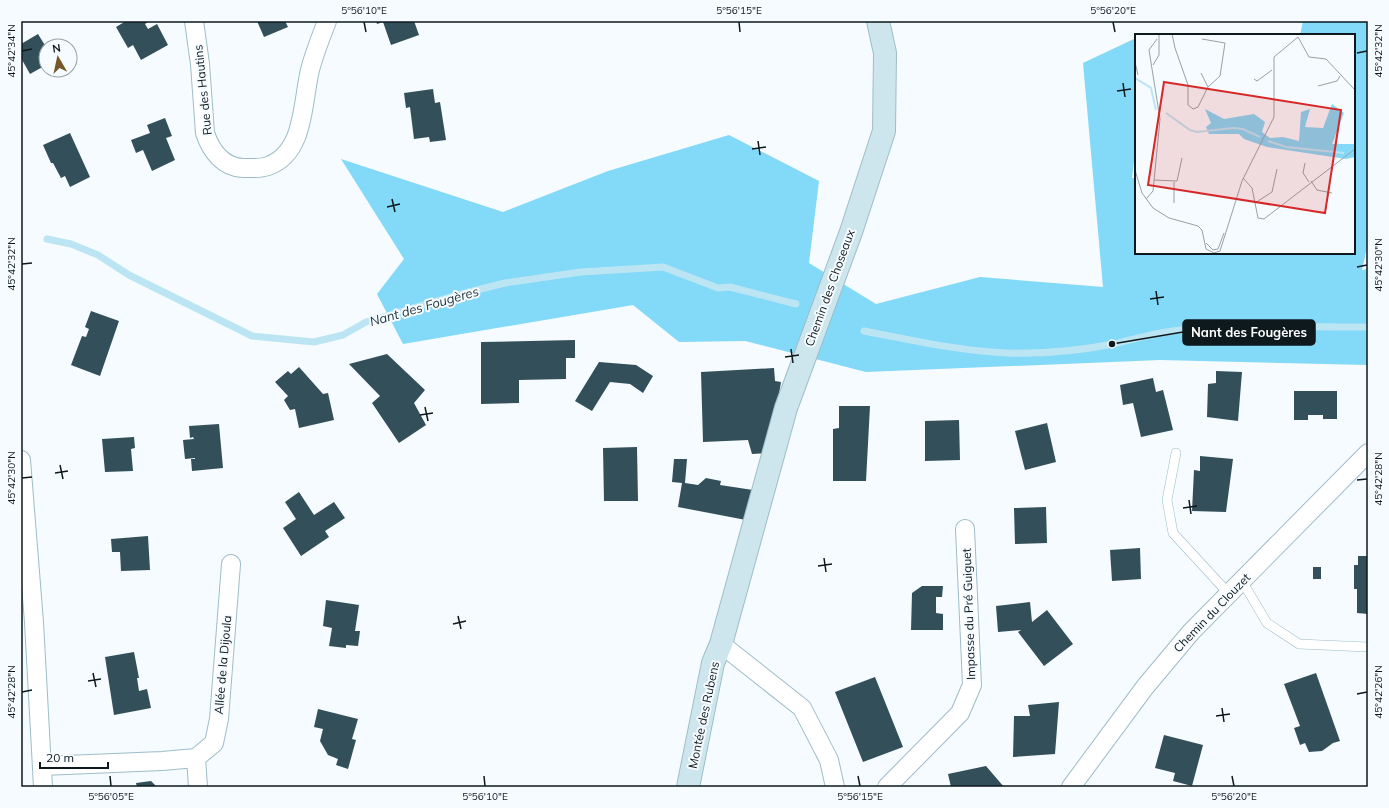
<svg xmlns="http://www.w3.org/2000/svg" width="1389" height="808" font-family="Mulish,sans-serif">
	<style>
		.forest { fill: #83d9f8 }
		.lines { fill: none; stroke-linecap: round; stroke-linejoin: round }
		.stream { stroke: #bce5f4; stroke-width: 7 }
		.building { fill: #334f59 }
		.lane-casing { stroke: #9ebdc8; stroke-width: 10 }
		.street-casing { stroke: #9ebdc8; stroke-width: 20 }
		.secondary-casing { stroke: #9ebdc8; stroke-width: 24 }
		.lane { stroke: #fff; stroke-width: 9 }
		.street { stroke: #fff; stroke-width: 18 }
		.secondary { stroke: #cde6ee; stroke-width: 22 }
		.ticks { fill: none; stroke: #0e191e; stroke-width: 1.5 }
		.labels { text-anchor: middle; stroke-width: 4; stroke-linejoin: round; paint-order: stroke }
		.street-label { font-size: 12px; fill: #0e191e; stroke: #f5fbfe }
		.water-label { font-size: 13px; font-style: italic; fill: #1d3139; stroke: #f5fbfe }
		.inset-river { fill: none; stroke: #bce5f4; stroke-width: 2 }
		.inset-road { fill: none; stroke: #99a1a4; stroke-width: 1 }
		.view { fill: #d62828; fill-opacity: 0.15; stroke: #d62828; stroke-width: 2 }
		.inset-edge { fill: none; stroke: #0e191e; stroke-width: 2 }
		.leader { fill: none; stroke: #0e191e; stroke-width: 1.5 }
		.callout-dot { fill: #0e191e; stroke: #f5fbfe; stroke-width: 1.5 }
		.callout { fill: #0e191e; stroke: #0e191e; stroke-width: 1.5 }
		.callout-label { font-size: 13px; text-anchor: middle; font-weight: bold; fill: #fff }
		.neatline { fill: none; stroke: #0e191e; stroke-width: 1.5 }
		.ticks-label { font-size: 10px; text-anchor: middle; fill: #0e191e }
	</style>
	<rect width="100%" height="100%" fill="#f5fbfe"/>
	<path class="forest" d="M1303,21H1368V243L1362,270L1368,269V365L1160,360L866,372L745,341L679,342L633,305L403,344L377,294L404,259L341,159L503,212L608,171L729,135L819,181L809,263L876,304L980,277L1103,287L1083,63L1136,38V145L1132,178H1136V253H1354V35H1300Z"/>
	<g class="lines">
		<g class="stream">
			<path d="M47,239L71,244L98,255L129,275L252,336L314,342L343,335L366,322L457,295L505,283L581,272L663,267L718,288L730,287L796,304"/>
			<path d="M864,331C912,340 959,351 1007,353C1042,354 1078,351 1113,344C1135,339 1158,332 1181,330C1243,324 1306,327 1368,327"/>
		</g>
	</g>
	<g class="building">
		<path d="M126,21H149L145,24L148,29L157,24L168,45L141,60L133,45L128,48L116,27Z"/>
		<path d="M257,21H285L288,27L264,37Z"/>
		<path d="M376,21H414L419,35L391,45L383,22L377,24Z"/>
		<path d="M38,34L46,47V65L30,74L21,58V44Z"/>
		<path d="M433,89L435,103L440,102L446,140L430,142L429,137L414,139L410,107L406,108L404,93Z"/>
		<path d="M165,118L172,136L166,138L175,160L152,171L143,150L136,153L131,140L150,133L147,125Z"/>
		<path d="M70,133L90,177L70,187L65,176L61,178L53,163H51L43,145Z"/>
		<path d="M91,311L119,321L100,376L71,365L82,336L86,337L89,329L85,327Z"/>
		<path d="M575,340V358H566V379L519,380V403L481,404V342Z"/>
		<path d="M387,354L425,390L414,403L426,425L399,443L372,403L380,396L349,364Z"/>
		<path d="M599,362L636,365L653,376L643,393L630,384L610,382L592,411L575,401Z"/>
		<path d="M299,367L323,394L328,393L334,420L299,428L295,409L290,410L284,400L288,396L275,382L288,371L291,374Z"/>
		<path d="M774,368L775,381L781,382L769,453L752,454L748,440L703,442L701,372Z"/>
		<path d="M1216,371L1242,372L1238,421L1207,417L1208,384L1216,383Z"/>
		<path d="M1153,378L1156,392L1163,390L1173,430L1141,437L1133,403L1123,405L1120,385Z"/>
		<path d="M1294,391H1337V419H1323V415H1308V420H1294Z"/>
		<path d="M839,406H870L866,481H833V429L839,428Z"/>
		<path d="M959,420L960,460L925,461V421Z"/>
		<path d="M1047,423L1056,462L1025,470L1015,431Z"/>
		<path d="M219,424L223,468L192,471L191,459H195V458L185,459L183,440L194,439L193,437L190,438L189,426Z"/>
		<path d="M134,437L135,448L131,449L133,471L105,472L102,439Z"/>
		<path d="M637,447L638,501H604L603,448Z"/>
		<path d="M1200,456L1233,459L1226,512L1192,511L1194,470L1200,471Z"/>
		<path d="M674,459H687L685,483L698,485L706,478L721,481L720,485L753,490L746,520L678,507L682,483L672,482Z"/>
		<path d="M299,492L314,515L334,502L345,518L325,531L329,537L301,556L283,528L296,519L285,502Z"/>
		<path d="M1046,507L1047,543L1015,544L1014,508Z"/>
		<path d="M148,536L150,570L121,571L120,552H112L111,539Z"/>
		<path d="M1140,548L1141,579L1112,581L1110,550Z"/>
		<path d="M1358,556H1368V614L1357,613V589H1354V565H1358Z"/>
		<rect x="1313" y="567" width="8" height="12"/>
		<path d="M922,586H943L942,597H936V613L943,614V630H911L912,593Z"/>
		<path d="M326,600L359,605L355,631H360L358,646L346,645V648L329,646L332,628L323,626Z"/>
		<path d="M1030,602L1032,622L1047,610L1073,644L1044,666L1018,632L1021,630L998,632L996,606Z"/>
		<path d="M134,652L139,678H137L139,691L147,689L151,708L114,715L105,657Z"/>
		<path d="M1316,673L1340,741L1333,743L1322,751L1309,752L1305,743L1300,745L1294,728L1300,726L1284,684Z"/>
		<path d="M875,677L903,747L863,762L835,692Z"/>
		<path d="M1059,702L1055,754L1013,757L1014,716H1030L1028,705Z"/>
		<path d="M318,709L358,719L352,739L356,740L348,769L336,765L338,759L328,755L320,741L323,729L314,727Z"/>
		<path d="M1164,735L1203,745L1192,786L1173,781L1175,773L1155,768Z"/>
		<path d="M986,766L1004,787H951L948,774Z"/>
		<path d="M151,781L157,787H137L136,783Z"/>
	</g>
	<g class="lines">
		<defs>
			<g id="lane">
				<path d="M1176,453L1167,500L1173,533L1229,594"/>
				<path d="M1242,581L1267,623L1299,644L1368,647"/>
			</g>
			<g id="street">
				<path d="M194,21L200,64L205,133C211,151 223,167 243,168C251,168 260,169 268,166C305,153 302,103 310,70C314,54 321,37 327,21"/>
				<path d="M21,460L34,622L43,787"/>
				<path d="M721,644L802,708L829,760L835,787"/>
				<path d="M196,758L198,787"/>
				<path d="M42,766L162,761L196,758L214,743L219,719L231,564"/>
				<path d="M887,787L960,713L972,685L965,529"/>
				<path d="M1071,787L1145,687L1191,632L1368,453"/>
			</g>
			<path id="secondary" d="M688,787L713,663L721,644L786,408L851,232L884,131L885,53L878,21"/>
		</defs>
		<use href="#lane" class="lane-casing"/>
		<use href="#street" class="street-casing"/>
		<use href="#secondary" class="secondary-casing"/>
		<use href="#lane" class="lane"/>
		<use href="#street" class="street"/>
		<use href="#secondary" class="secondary"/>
	</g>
	<path class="ticks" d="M364,22L366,32M739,22L740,32M1113,22L1115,32M22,51L32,49M1357,53L1367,51M1123,83L1125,97M1117,91L1131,89M758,141L760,155M752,149L766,147M392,199L395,212M387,207L400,204M22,264L32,263M1357,267L1367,265M1156,291L1158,305M1150,299L1164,297M791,349L793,363M785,357L799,355M425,407L428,421M420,415L433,413M60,465L63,479M55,473L68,471M22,478L32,477M1357,480L1367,479M1189,500L1191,514M1183,508L1197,506M824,558L826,572M818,566L832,564M458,616L461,629M453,624L466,621M93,673L96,687M88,681L101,679M22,692L32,690M1357,694L1367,692M1222,708L1224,722M1216,716L1230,714M110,776L111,786M484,776L485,786M858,776L860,786M1232,776L1234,786"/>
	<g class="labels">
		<g class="street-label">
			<text transform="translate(203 90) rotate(-96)" y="4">Rue des Hautins</text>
			<text transform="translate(830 288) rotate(-70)" y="4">Chemin des Choseaux</text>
			<text transform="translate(1212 613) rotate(-46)" y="4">Chemin du Clouzet</text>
			<text transform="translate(969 614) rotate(-92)" y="4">Impasse du Pré Guiguet</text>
			<text transform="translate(223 665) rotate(-85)" y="4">Allée de la Dijoula</text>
			<text transform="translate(704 715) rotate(-78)" y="4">Montée des Rubens</text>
		</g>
		<g class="water-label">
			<text transform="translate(424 306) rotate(-16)" y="5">Nant des Fougères</text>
		</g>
	</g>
	<g transform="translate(1135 34)">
		<rect width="220" height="220" fill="#f5fbfe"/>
		<path d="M197,70L209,79L197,110H220V123L211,125L132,113L109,105L104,100H74L71,93L76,89L70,75L89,85L119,80L130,88L127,98L135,104L148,103L164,107L166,78L175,75L170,93L188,94Z" fill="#83d9f8"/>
		<path class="inset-river" d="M0,44L16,54L21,76M31,79L55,96L62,98L98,94L108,95L125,103M133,107L151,113L209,119"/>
		<path class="inset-road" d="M37,0L40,14L53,51V71L58,75L63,73L73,53L85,42L90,9L67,5M163,3L174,23L191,25L220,56M0,28L3,41M18,31L24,21V0M66,39L73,53M119,45L122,47L137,36M183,52L202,47L205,42M170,129L168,139L174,148M0,136L7,159L18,174L34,184L63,192L67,196L71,215L79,219L85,217L107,147L139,83V23L163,3M108,144L117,154L123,184L129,185L220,115M19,146L42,147L47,124M176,147L182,156L197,159M11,165L18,157L25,85L14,16L22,5M39,169V148M120,169L137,158L142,135M71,209L78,216L83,215L89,199"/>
		<path class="view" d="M29,48L206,76L190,179L13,151Z"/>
		<rect width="220" height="220" class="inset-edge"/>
	</g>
	<path class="leader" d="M1112 344L1183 332"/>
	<circle class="callout-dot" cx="1112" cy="344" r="4"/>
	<rect class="callout" x="1183" y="320" width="132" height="25" rx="4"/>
	<g class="callout-label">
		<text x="1249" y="337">Nant des Fougères</text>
	</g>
	<rect width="1389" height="808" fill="none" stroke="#f5fbfe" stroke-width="44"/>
	<g transform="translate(58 58) rotate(351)"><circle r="19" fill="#f5fbfe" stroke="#99a1a4"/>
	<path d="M0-3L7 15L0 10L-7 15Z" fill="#76572c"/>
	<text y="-6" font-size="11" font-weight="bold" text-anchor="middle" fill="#0e191e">N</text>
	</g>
	<path d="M40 762v6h68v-6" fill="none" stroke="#0e191e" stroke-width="2"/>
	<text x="46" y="762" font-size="12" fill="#0e191e" stroke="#f5fbfe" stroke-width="3" paint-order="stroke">20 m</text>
	<rect x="22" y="22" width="1345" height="764" class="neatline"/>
	<g class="ticks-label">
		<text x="364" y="14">5°56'10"E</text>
		<text x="739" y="14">5°56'15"E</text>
		<text x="1113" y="14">5°56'20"E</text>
		<text transform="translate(11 51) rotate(-90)" y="4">45°42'34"N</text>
		<text transform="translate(1378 51) rotate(-90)" y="4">45°42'32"N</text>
		<text transform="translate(11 264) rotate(-90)" y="4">45°42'32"N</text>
		<text transform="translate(1378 265) rotate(-90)" y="4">45°42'30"N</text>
		<text transform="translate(11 478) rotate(-90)" y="4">45°42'30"N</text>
		<text transform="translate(1378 479) rotate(-90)" y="4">45°42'28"N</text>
		<text transform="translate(11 692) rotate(-90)" y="4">45°42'28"N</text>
		<text transform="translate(1378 692) rotate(-90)" y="4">45°42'26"N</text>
		<text x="111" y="800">5°56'05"E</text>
		<text x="485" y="800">5°56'10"E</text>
		<text x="860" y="800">5°56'15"E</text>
		<text x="1234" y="800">5°56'20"E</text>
	</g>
</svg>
